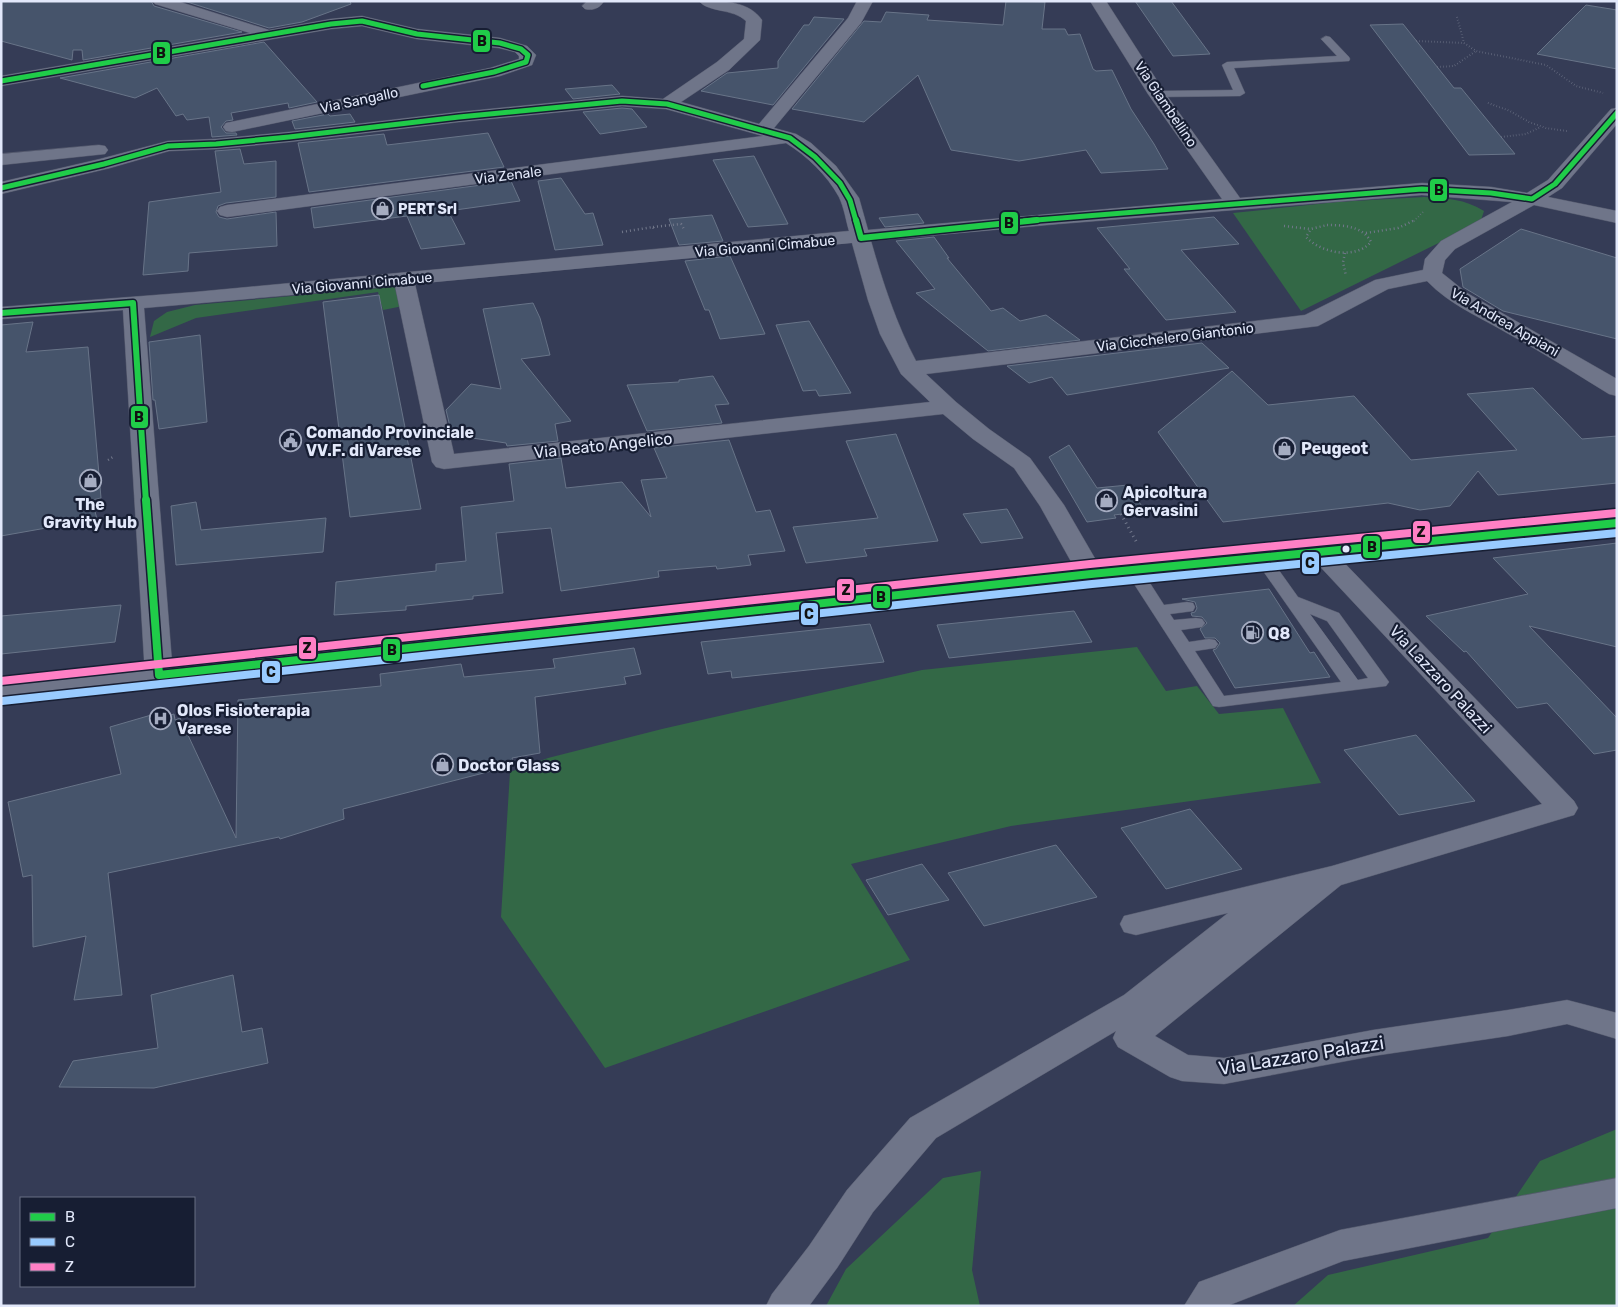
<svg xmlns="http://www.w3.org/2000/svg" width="1618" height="1307" font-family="Rubik,sans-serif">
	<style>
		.green { fill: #336846 }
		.building { fill: #46546b; stroke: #687488 }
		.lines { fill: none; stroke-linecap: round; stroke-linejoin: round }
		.lane-casing { stroke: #53586c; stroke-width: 1 }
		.street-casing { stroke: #53586c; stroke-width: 1 }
		.secondary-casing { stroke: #53586c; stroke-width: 1 }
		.path-far2 { stroke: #72788b; stroke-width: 2; stroke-dasharray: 0.5 2.5; stroke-linecap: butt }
		.path-far1 { stroke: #72788b; stroke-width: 2.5; stroke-dasharray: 1 3; stroke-linecap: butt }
		.path { stroke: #72788b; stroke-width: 3; stroke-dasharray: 1 4; stroke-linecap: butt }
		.lane { fill: #6f7589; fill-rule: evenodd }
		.street { fill: #6f7589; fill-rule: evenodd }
		.secondary { fill: #6f7589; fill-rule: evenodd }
		.bus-1-far2-casing { stroke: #171e33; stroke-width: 8 }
		.bus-1-far1-casing { stroke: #171e33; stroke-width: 9 }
		.bus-1-casing { stroke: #171e33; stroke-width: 11 }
		.bus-2-casing { stroke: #171e33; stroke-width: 11 }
		.bus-3-casing { stroke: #171e33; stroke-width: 11 }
		.bus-1-far2 { stroke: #20cc49; stroke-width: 5 }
		.bus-1-far1 { stroke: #20cc49; stroke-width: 6 }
		.bus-1 { stroke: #20cc49; stroke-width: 8 }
		.bus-2 { stroke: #99cbff; stroke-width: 8 }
		.bus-3 { stroke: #ff80c5; stroke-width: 8 }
		.bus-dot { fill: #e2e8fa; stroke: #171e33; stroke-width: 2 }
		.labels { text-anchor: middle; stroke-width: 4.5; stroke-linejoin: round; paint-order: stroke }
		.far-street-label { font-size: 14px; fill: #e2e8fa; stroke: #171e33 }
		.far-poi-label { font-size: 14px; font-weight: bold; fill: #e2e8fa; stroke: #171e33; text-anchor: start }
		.poi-label { font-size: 16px; font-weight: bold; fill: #e2e8fa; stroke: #171e33; text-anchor: start }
		.street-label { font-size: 16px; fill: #e2e8fa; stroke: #171e33 }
		.near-street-label { font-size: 19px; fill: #e2e8fa; stroke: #171e33 }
		.line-badge { stroke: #171e33; stroke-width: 2 }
		.pale-badge-label { font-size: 14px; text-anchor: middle; font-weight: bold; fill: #111 }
	</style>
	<rect width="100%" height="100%" fill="#353c56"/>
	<g class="green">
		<path d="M1424,197C1446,198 1465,199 1484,211L1481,220L1469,228L1301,311L1233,213L1337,202Z"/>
		<path d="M391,287L399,288L403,306L383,310L378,292L196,318L150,337L154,321L167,312L195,305Z"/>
		<path d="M1137,647L1166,691L1197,686L1219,714L1283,708L1321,783L1011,826L851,864L910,960L605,1068L501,917L510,772L548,758L662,729L922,670Z"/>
		<path d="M1617,1129V1306H1293L1328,1275L1488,1238L1540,1161Z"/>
		<path d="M981,1171L972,1270L980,1306H826L846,1269L943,1178Z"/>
	</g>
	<g class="building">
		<path d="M1,1H151L154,6L242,32L83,60L82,50H73L72,60L1,41Z"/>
		<path d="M184,1H350L351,4L302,22L269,28Z"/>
		<path d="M1006,1L1045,2L1042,29H1065L1068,35L1080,34L1093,69L1096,71L1112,70L1131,109L1154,144L1168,169L1101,173L1086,150L1019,161L951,150L918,75L864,122L792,109L864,21L881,22L886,12L929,15L927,20L1003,25Z"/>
		<path d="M1135,1H1171L1210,54L1173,56Z"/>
		<path d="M1586,5L1617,10V69L1537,54Z"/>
		<path d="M814,17L844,19L773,105L701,91L727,73L778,68V61L804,25H809Z"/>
		<path d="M1403,24L1454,88H1461L1515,154L1469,155L1370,25Z"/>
		<path d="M264,42L317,102L289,108L288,103L231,113L233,120L226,121L221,127L226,133H236L237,135L212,137L209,117L187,120L183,114L176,116L157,88L135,98L60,78Z"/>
		<path d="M612,85L620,94L573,99L565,89Z"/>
		<path d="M622,108L632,109L647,127L600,134L583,112Z"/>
		<path d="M328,114L330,116L350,114L355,122L295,129L292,121Z"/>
		<path d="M488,133L504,167L309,192L298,143L384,134L387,145Z"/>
		<path d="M240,149L244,164L276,161V197L226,203L218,206L216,212L219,217L227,219L276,212L277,246L189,253L188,271L143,275L149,202L221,192L215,151Z"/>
		<path d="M754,156L788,224L748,227L713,160Z"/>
		<path d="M561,178L585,214L593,213L603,245L555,250L538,181Z"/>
		<path d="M511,181L520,201L448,211L465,244L421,249L407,216L314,228L311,208Z"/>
		<path d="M918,214L924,223L885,227L879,218Z"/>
		<path d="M712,215L723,241L679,245L669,219Z"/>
		<path d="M1214,217L1239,244L1181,250L1236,312L1166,320L1124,269H1130L1097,228Z"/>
		<path d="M1521,229L1617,258V339L1503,311L1463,287L1460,269Z"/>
		<path d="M934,237L949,258H947L991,311L1003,308L1020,321L1046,315L1080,340L988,351L916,293L935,289L896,241Z"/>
		<path d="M730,256L765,334L720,339L709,310H705L685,261Z"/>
		<path d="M379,295L421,509L350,517L323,302Z"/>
		<path d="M533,303L540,318L550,355L521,359L571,421L555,424L558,441L507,446L506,443L452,435L446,410L471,384L501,389L483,309Z"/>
		<path d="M809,321L851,393L819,396L816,390L803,391L776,325Z"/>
		<path d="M33,322L26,352L88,347L101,498L92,500L97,519L1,536V325Z"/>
		<path d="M200,335L207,422L159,429L155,400H153L149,342Z"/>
		<path d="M1202,343L1229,368L1067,395L1052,377L1029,383L1007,366Z"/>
		<path d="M1232,371L1268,405L1354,396L1411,460L1517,450L1467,394L1533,388L1582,439L1617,436V483L1498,495L1478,471L1450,506L1420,510L1388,503L1223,522L1158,432Z"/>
		<path d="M713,376L729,404L715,405L722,423L647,431L627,385L679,382V380Z"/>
		<path d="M896,434L938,541L864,549L867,556L806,563L793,527L878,518L846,441Z"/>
		<path d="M729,440L756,512L770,510L785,551L748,555L751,565L717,569L716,566L658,571L659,577L561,591L551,528L496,533L503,593L473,596V599L406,606V610L334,615L336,582L436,571V564L466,561L461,507L514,501L509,464L561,458L566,488L622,482L651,517L641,480L667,478L654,448Z"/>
		<path d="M1069,445L1097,488L1128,485L1145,511L1114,515L1116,518L1087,522L1049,457Z"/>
		<path d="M196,502L201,530L326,518L323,552L176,565L171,506Z"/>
		<path d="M1007,509L1023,538L981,543L963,514Z"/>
		<path d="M1617,543V647L1529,626L1617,718V750L1594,754L1547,703L1517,708L1466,651L1464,652L1426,616L1528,594L1493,558Z"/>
		<path d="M1269,589L1310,653L1314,652L1330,677L1235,688L1213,650L1216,649L1220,643L1215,638H1205L1200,629L1207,623L1202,617L1192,616L1191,613L1195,612L1197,608L1195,602L1182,599Z"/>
		<path d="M121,605L115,642L1,654V616Z"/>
		<path d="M1074,611L1092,642L949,658L937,625Z"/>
		<path d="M870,624L884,662L732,678L731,671L708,674L701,642Z"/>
		<path d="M634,648L641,674L624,677L626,684L535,697L540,753L512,758L515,765L343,809L344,819L280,839L279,837L108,873L122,995L74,1000L86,936L33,947L32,875L23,877L8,802L121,774L110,727L165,711L167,716L174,714L175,720L180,718L236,838L238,700L381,686L380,674L461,664L464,677L555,668L553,659Z"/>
		<path d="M1416,735L1475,801L1399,815L1344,750Z"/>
		<path d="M1190,809L1242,869L1166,889L1121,828Z"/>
		<path d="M1056,845L1097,897L984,926L948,873Z"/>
		<path d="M922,864L949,900L888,915L866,880Z"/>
		<path d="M233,975L242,1032L262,1028L268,1063L154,1088L59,1087L73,1061L158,1048L151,995Z"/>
	</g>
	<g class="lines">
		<defs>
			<g id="lane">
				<path d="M1326,36L1330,37L1349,57L1350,59L1349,61L1234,68L1245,93L1240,96L1157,97L1152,94L1157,91L1233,90L1222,65L1227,62L1337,56L1321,39Z"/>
				<path d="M1262,553L1268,555L1298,597L1339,613L1389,682L1386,686L1219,707L1213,706L1125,570L1127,566H1139L1164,605L1187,602L1193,603L1195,607L1193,611L1170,614L1174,620L1196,618L1202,619L1205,623L1202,627L1181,630L1189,642L1209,639L1215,640L1218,644L1215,648L1195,651L1224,696L1341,682L1254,558L1256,555ZM1310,614L1327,621L1368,678L1358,680Z"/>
			</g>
			<g id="street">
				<path d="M153,1H177L269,30L331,19L362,16L417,29L500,38L527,46L536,55L532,65L500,76L232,132L226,131L223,127L226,123L490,68L519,59V56L515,52L499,48L417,39L362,26L331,29L1,86V76L250,33L155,4Z"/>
				<path d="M587,1H604C600,8 593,11 585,9L582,6Z"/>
				<path d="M699,1C721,1 748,0 762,20L760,40L729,70L681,102L759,124L848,18L857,1H873L861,23L774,128L796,134L811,143L836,166L859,198L868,230L1222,199L1148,94L1090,1H1106L1165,93L1240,198L1422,183L1491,187L1527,193L1548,180L1611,109L1617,108V124L1562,188L1548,197L1617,211V223L1534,205L1455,249L1445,260L1442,273L1467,293L1617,379V396L1609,394C1575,373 1542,352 1507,333C1480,317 1450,305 1427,281L1388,289L1318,326L1310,327L926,374L956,402L989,429L1030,458L1064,505L1104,574L1100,580L1091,582L1082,580L1078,574L1040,506L1014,468L973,439L943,414L444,469L436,467L432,462L395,286L144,308L173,675L169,681L159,683L149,681L145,675L123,310L1,319V307L195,292L849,231C846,221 844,207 839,197C827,175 807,156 786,143L227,217L220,215L217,211L220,207L227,205L763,136L666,109L622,106L459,122L289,142L216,149L169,151L110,168L1,194V182L100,159L168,141L216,139L289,132L459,112L622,96L663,99L717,62L744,39L746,21C733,8 708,13 699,1ZM1422,195L1512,202L1441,241L1425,259L1423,270L1375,280L1305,315L916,361C896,323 883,283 871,241L1058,224ZM852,243L868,300L880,334L901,374L930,402L454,454L415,284Z"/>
				<path d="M99,145L105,146L108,150L105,154L1,165V154Z"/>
				<path d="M1321,545L1330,548L1574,801L1578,808L1574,815L1341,885L1155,1036L1188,1055L1224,1058L1373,1030L1508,1010L1567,1000L1617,1013V1039L1567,1024L1508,1036L1373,1056L1224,1084L1182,1081L1170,1077L1118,1047L1113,1038L1116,1031L936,1138L873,1212L837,1268L809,1306H766L772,1294L809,1246L847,1190L910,1118L1124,995L1228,913L1136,935L1124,932L1120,924L1124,916L1332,866L1542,804L1312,558L1308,553L1312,548Z"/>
				<path d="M1617,1178V1208L1343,1261L1227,1306H1184L1199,1282L1340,1230Z"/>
			</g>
			<path id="secondary" d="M1617,516V531L1091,582L1,699V682L1091,566Z"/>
		</defs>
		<use href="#lane" class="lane-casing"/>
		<use href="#street" class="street-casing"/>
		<use href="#secondary" class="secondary-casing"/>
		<g class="path-far2">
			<path d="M1457,17L1464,43L1476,51L1546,65L1576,86L1603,93"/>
			<path d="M1416,41L1464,43"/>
			<path d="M1437,67L1454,66L1476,51"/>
			<path d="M1488,103L1510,111L1529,122L1546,128L1567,131"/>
			<path d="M1501,137L1526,134L1541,127"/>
			<path d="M1414,221L1423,212"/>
		</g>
		<g class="path-far1">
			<path d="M1327,225C1343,225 1363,226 1371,242C1355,260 1321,253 1306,237L1311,229Z"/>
			<path d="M1284,226L1310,229"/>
			<path d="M653,227L681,224L684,229"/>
			<path d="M622,232L653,227L655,231"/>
			<path d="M1366,233L1398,228L1415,220"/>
			<path d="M1345,253L1343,262L1346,276"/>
			<path d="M108,460L113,457"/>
		</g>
		<g class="path">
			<path d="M1121,514L1137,543"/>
			<path d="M105,516L106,519L117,517"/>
			<path d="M174,717L195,711"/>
		</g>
		<use href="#lane" class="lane"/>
		<use href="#street" class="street"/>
		<use href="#secondary" class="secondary"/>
		<defs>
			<g id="bus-1-far2">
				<path d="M1,81L331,24L362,21L417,34L500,43L521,49L528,55L526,62L494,72L423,86"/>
				<path d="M1,188L104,164L168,146L216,144L289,137L459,117L622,101L667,104L790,138L815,157L840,183L850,200L856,221"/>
				<path d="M1024,221L1422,189L1491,193L1532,199L1555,184L1617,113"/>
			</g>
			<g id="bus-1-far1">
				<path d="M856,220L861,238L1037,220"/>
				<path d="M1,313L133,303L146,502"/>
			</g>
			<path id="bus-1" d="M146,500L159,675L1091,574L1617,523"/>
			<path id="bus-2" d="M2,701L1092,584L1617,533"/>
			<path id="bus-3" d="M1,681L1090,564L1616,513"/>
		</defs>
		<use href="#bus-1-far2" class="bus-1-far2-casing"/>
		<use href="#bus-1-far1" class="bus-1-far1-casing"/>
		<use href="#bus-1" class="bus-1-casing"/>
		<use href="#bus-2" class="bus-2-casing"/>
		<use href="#bus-3" class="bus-3-casing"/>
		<use href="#bus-1-far2" class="bus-1-far2"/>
		<use href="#bus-1-far1" class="bus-1-far1"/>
		<use href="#bus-1" class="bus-1"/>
		<use href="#bus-2" class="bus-2"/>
		<use href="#bus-3" class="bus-3"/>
	</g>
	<defs>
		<symbol id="shop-ring" viewBox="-11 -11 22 22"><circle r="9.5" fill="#171e33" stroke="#a5acc1" stroke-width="1.5"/><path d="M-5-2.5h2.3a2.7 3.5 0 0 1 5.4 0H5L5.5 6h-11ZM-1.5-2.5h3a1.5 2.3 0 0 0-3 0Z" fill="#a5acc1"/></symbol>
		<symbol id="civic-ring" viewBox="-11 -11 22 22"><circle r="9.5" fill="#171e33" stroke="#a5acc1" stroke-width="1.5"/><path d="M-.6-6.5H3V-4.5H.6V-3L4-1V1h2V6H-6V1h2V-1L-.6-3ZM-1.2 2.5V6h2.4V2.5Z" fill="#a5acc1"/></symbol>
		<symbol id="fuel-ring" viewBox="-11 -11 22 22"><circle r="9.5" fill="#171e33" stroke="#a5acc1" stroke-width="1.5"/><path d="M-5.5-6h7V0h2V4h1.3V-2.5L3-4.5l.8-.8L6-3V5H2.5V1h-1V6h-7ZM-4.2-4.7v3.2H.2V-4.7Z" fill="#a5acc1"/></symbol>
		<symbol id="hospital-ring" viewBox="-11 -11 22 22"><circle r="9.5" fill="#171e33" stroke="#a5acc1" stroke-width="1.5"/><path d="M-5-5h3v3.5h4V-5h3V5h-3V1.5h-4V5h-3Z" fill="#a5acc1"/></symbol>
	</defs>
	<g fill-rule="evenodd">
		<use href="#shop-ring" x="370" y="196" width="25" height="25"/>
		<use href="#civic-ring" x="278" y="428" width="25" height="25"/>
		<use href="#shop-ring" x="1272" y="436" width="25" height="25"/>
		<use href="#shop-ring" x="78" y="468" width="25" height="25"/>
		<use href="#shop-ring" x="1094" y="488" width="25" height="25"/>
		<use href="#fuel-ring" x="1240" y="620" width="25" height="25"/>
		<use href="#hospital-ring" x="148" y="706" width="25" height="25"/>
		<use href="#shop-ring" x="430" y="752" width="25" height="25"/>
	</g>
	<circle class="bus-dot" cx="1346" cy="549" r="4.5"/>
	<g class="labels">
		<g class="far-street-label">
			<text transform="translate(359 100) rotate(-12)" y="5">Via Sangallo</text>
			<text transform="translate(1166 104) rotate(56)" y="5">Via Giambellino</text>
			<text transform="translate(508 175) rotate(-7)" y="5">Via Zenale</text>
			<text transform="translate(765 246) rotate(-5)" y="5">Via Giovanni Cimabue</text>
			<text transform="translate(362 283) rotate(-5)" y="5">Via Giovanni Cimabue</text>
			<text transform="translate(1505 322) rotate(30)" y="5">Via Andrea Appiani</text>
			<text transform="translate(1175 337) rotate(-7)" y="5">Via Cicchelero Giantonio</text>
		</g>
		<g class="far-poi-label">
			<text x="398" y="214">PERT Srl</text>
		</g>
		<g class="poi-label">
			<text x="306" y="438">Comando Provinciale<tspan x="306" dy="18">VV.F. di Varese</tspan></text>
			<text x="1301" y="454">Peugeot</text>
			<text x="1123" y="498">Apicoltura<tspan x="1123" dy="18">Gervasini</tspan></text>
			<text x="90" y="510" text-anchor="middle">The<tspan x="90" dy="18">Gravity Hub</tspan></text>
			<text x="1268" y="639">Q8</text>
			<text x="177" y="716">Olos Fisioterapia<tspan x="177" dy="18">Varese</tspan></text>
			<text x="458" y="771">Doctor Glass</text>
		</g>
		<g class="street-label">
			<text transform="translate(603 445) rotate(-6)" y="6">Via Beato Angelico</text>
			<text transform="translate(1441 679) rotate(47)" y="6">Via Lazzaro Palazzi</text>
		</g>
		<g class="near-street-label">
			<text transform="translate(1301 1055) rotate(-9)" y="7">Via Lazzaro Palazzi</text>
		</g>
	</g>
	<g class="line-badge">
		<rect x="472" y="29" width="19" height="24" rx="5" fill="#20cc49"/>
		<rect x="152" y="41" width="19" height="24" rx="5" fill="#20cc49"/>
		<rect x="1429" y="178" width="19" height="24" rx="5" fill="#20cc49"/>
		<rect x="1000" y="211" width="19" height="24" rx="5" fill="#20cc49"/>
		<rect x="130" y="405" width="19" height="24" rx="5" fill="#20cc49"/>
		<rect x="1412" y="520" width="19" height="24" rx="5" fill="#ff80c5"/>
		<rect x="1362" y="535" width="19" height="24" rx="5" fill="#20cc49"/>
		<rect x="1301" y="551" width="19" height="24" rx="5" fill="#99cbff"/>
		<rect x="836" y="578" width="19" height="24" rx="5" fill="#ff80c5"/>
		<rect x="872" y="585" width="19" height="24" rx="5" fill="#20cc49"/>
		<rect x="800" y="602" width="19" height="24" rx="5" fill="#99cbff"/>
		<rect x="298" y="636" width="19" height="24" rx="5" fill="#ff80c5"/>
		<rect x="382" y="638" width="19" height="24" rx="5" fill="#20cc49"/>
		<rect x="261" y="660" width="20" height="24" rx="5" fill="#99cbff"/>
	</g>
	<g class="pale-badge-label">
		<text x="482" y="46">B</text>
		<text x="161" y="58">B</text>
		<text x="1439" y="195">B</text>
		<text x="1009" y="228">B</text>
		<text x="139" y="422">B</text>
		<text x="1421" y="537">Z</text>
		<text x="1372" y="552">B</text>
		<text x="1310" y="568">C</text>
		<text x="846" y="595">Z</text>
		<text x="881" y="602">B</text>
		<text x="809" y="619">C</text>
		<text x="307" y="653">Z</text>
		<text x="392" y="655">B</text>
		<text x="271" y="677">C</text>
	</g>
	<rect width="1618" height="1307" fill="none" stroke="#e2e8fa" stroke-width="5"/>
	<rect x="20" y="1197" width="175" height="90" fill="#171e33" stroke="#686f83"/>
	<rect x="30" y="1213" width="25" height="8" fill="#20cc49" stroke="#686f83"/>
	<text x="65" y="1222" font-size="15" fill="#e2e8fa">B</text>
	<rect x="30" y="1238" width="25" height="8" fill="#99cbff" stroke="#686f83"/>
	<text x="65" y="1247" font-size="15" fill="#e2e8fa">C</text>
	<rect x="30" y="1263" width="25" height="8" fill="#ff80c5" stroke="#686f83"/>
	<text x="65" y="1272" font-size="15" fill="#e2e8fa">Z</text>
</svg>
